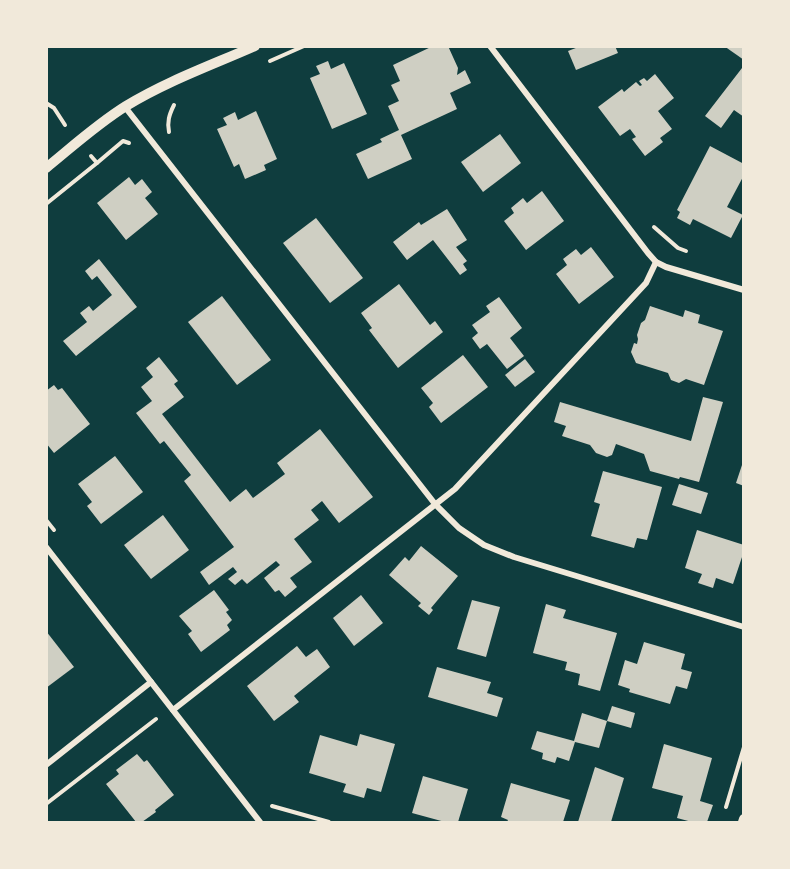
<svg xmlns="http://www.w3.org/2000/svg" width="790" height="869" font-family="'Crimson Pro',serif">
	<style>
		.building { fill: #cfcfc3 }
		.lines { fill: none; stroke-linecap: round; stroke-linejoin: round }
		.path { stroke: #f1e9da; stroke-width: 4 }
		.minor { stroke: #f1e9da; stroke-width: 6 }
		.tertiary { stroke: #f1e9da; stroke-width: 10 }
	</style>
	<rect width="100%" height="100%" fill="#0f3d3e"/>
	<g class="building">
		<path d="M433,46H448L458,68L457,75L465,70L471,83L450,93L457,109L401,135L412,159L368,179L356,154L382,142L380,139L399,130L388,106L399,101L391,85L400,81L393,65Z"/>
		<path d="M581,46H615L618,53L576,70L568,51Z"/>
		<path d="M724,46H744V60Z"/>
		<path d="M328,61L331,69L344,63L367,114L332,129L310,78L320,74L316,66Z"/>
		<path d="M742,68L744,69V117L734,110L721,128L705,116Z"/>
		<path d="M655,74L674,98L658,111L672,129L660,138L663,142L645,156L632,139L636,137L630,129L620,136L598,107L622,89L624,92L636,82L640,86L642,85L639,81L644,78L647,81Z"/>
		<path d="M256,111L277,159L264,165L266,170L245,179L239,164L234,167L217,129L227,125L223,118L235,112L238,120Z"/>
		<path d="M500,134L521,163L483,192L461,162Z"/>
		<path d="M710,146L744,164V175L727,207L743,215L731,238L693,219L690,225L677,218L680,212L677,210Z"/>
		<path d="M129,177L135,185L142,179L152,192L145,198L158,214L126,240L97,203Z"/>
		<path d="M542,191L564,221L526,250L504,221L514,213L511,208L523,198L527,203Z"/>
		<path d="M447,209L467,240L456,247L467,261L463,264L467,270L460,275L433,240L407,260L393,242L419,222L421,225Z"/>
		<path d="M316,218L363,278L330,303L283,243Z"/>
		<path d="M591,247L614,277L579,304L556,274L567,265L563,259L576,249L581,255Z"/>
		<path d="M99,259L137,307L76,356L63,341L87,322L80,313L89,306L93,311L112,295L97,276L92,280L85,271Z"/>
		<path d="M399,284L430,325L435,321L443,332L398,368L369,330L372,328L361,313Z"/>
		<path d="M222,296L271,360L237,385L188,322Z"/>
		<path d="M499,297L522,328L510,338L524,356L507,369L487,344L480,349L472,338L478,333L472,325L490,312L486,306Z"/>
		<path d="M650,306L683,317L685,310L700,315L698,323L723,331L704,385L686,379L679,383L671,380L668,373L636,363L631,352L634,343L637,344L638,339L637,335L641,323L645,320Z"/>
		<path d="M463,355L488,387L441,423L429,407L433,403L421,388Z"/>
		<path d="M159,357L178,381L174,384L184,397L162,414L230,502L246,489L253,498L285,474L277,463L320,429L373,497L339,523L322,501L311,510L319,520L294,539L312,562L290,578L297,587L285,597L279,590L275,592L264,578L280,565L276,561L247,584L242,579L235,585L228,579L237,572L233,567L209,585L200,572L234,547L184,481L191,475L164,441L160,444L136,413L152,401L141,387L153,377L146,368Z"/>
		<path d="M525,359L535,372L515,387L505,375Z"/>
		<path d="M54,385L58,390L62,388L90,424L54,453L46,443V391Z"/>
		<path d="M703,397L723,402L699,482L680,477L679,479L650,471L644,454L616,444L612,455L607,457L596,453L590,445L562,436L566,426L554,422L560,402L691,441Z"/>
		<path d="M115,456L143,492L101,524L87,506L92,502L78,484Z"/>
		<path d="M743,462H744V486L736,483Z"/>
		<path d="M603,471L662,487L647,540L637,538L634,548L591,536L600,504L594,502Z"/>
		<path d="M679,484L708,493L701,514L672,505Z"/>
		<path d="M163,515L189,550L151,579L124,545Z"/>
		<path d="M697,530L744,545V551L733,584L716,578L713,588L698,583L702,574L685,568Z"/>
		<path d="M421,546L458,576L431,608L433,610L429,615L418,606L421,603L389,575L405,557L409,561Z"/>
		<path d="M214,590L229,610L226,612L232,620L227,625L230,630L201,652L188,634L192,631L179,616Z"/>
		<path d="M361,595L383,623L354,646L333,618Z"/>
		<path d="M472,600L500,607L486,657L457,649Z"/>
		<path d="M546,604L566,610L563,618L617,633L600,691L578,685L580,674L565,670L567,662L533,653Z"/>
		<path d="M46,631L74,667L46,688Z"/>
		<path d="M644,642L685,654L681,669L692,672L687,689L676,686L670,704L629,692L630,689L618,685L625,660L637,664Z"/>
		<path d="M297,646L306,657L317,649L330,667L294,696L299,702L274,721L247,686Z"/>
		<path d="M437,667L491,682L487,693L503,698L497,717L428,697Z"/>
		<path d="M612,706L635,713L631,728L607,721L599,748L575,742L569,761L557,757L555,763L542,759L543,753L531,749L537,731L574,741L582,713L607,721Z"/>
		<path d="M360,734L395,744L381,792L367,788L364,798L343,792L346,784L309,773L320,735L357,746Z"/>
		<path d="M664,744L712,758L700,801L713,805L707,822H692L677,818L683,796L652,788Z"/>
		<path d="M137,754L144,762L147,760L174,795L155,810L156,812L142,822H136L106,784L119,774L116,770Z"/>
		<path d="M595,767L624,778L611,822H578Z"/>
		<path d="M423,776L468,789L458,822H445L412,813Z"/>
		<path d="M511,783L570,800L563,822H507L508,820L501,817Z"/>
	</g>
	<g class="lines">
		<g class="path">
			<path d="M270,61L304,46"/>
			<path d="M46,103L54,108L65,125"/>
			<path d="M169,132C167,122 169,115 174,105"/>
			<path d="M91,156L97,163L123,141L129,143"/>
			<path d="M46,204L97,163"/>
			<path d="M654,227L678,248L686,251"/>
			<path d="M46,520L54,530"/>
			<path d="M46,804L156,719"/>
			<path d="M272,806L329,822"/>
			<path d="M726,807L744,747"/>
		</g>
		<g class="minor">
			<path d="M490,46L648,253L656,262L666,267L744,290"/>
			<path d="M125,107L435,504L459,528L484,545L514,557L744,627"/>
			<path d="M46,547L260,822"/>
			<path d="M173,710L455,489L646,283L656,262"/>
			<path d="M46,765L151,682"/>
		</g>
		<g class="tertiary">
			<path d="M46,168C72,147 97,124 126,106C167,81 212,65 255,46"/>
			<path d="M743,822L744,819"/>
		</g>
	</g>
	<rect width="790" height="869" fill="none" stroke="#f1e9da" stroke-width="96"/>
</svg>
